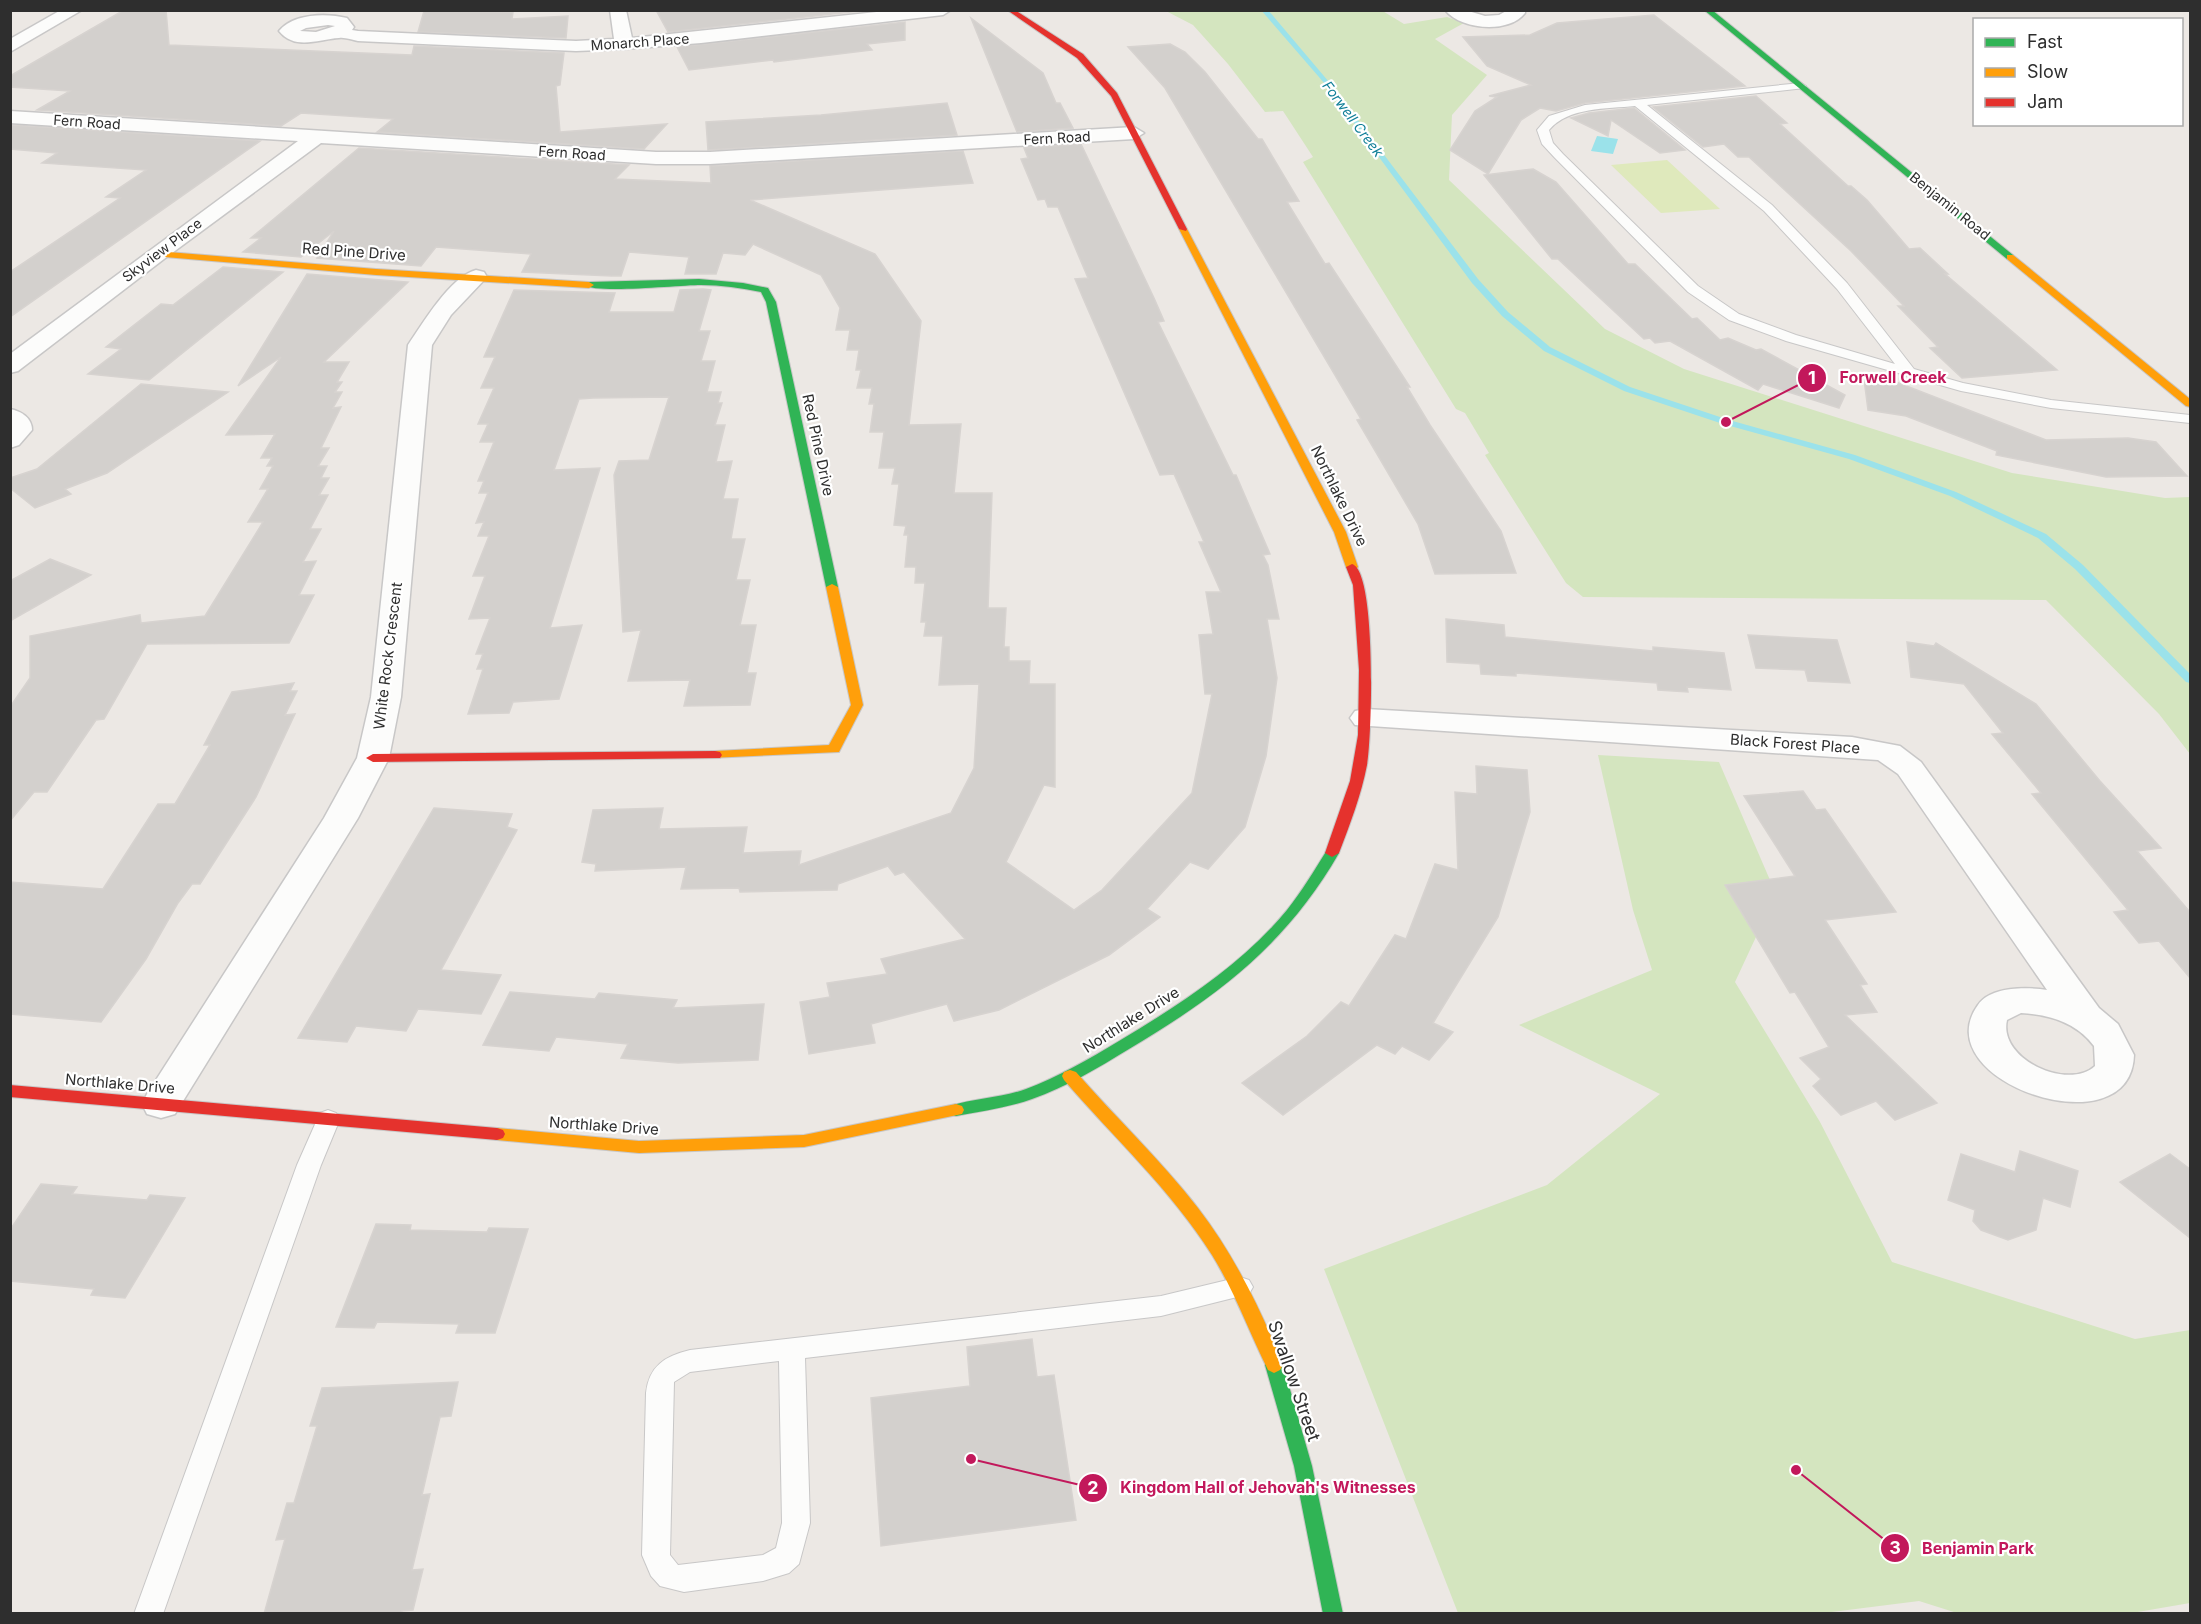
<svg xmlns="http://www.w3.org/2000/svg" width="2201" height="1624" font-family="Inter,sans-serif">
	<style>
		.green { fill: #d4e5bf }
		.pitch { fill: #dfe9bc }
		.water { fill: #9be2ea }
		.lines { fill: none; stroke-linecap: round; stroke-linejoin: round }
		.stream { fill: #9be2ea; fill-rule: evenodd }
		.building { fill: #d3d0cd; stroke: #d7d3d0; stroke-width: 1.5 }
		.lane-casing { stroke: #c8c7c7; stroke-width: 2 }
		.street-casing { stroke: #c8c7c7; stroke-width: 3 }
		.fast-casing { stroke: #c8c7c7; stroke-width: 2 }
		.slow-casing { stroke: #c8c7c7; stroke-width: 2 }
		.jam-casing { stroke: #c8c7c7; stroke-width: 2 }
		.lane { fill: #fcfcfb; fill-rule: evenodd }
		.street { fill: #fcfcfb; fill-rule: evenodd }
		.fast { fill: #30b455; fill-rule: evenodd }
		.slow { fill: #ff9f0a; fill-rule: evenodd }
		.jam { fill: #e5322d; fill-rule: evenodd }
		.labels { text-anchor: middle; stroke-width: 4.5; stroke-linejoin: round; paint-order: stroke }
		.far-street-label { font-size: 14px; fill: #2e2e2e; stroke: #fff }
		.far-water-label { font-size: 14px; font-style: italic; fill: #117f98; stroke: #fff }
		.street-label { font-size: 15px; fill: #2e2e2e; stroke: #fff }
		.near-street-label { font-size: 18px; fill: #2e2e2e; stroke: #fff }
		.leader { fill: none; stroke: #c2185b; stroke-width: 2 }
		.callout-dot { fill: #c2185b; stroke: #fff; stroke-width: 2 }
		.mark-label { font-size: 18px; text-anchor: middle; font-weight: bold; fill: #fff }
		.callout-label { font-size: 16px; text-anchor: middle; font-weight: bold; fill: #c2185b; stroke: #fff; stroke-width: 4.5; stroke-linejoin: round; paint-order: stroke }
	</style>
	<rect width="100%" height="100%" fill="#ece8e4"/>
	<g class="green">
		<path d="M1381,10L1404,24L1447,17L1464,23L1435,39L1487,75L1452,115L1449,180L1605,329L1684,369L2012,473L2165,498L2190,497V754L2159,714L2046,600L1583,597L1566,583L1485,455L1489,453L1465,413L1456,409L1303,162L1313,157L1283,111L1265,112L1228,64L1193,25L1166,11Z"/>
		<path d="M1598,755L1719,762L1776,894L1735,982L1820,1122L1892,1262L2135,1339L2190,1330V1603L2126,1614L1957,1613L1919,1601L1816,1614L1458,1613L1324,1269L1547,1185L1660,1094L1519,1025L1652,970L1633,910Z"/>
	</g>
	<path class="pitch" d="M1667,160L1720,209L1661,213L1611,165Z"/>
	<path class="water" d="M1597,136L1618,139L1613,154L1591,151Z"/>
	<g class="lines">
		<path class="stream" d="M1261,10H1268L1329,82L1478,279L1508,312L1550,347L1630,387L1729,420L1855,455L1956,492L2046,534L2083,565L2190,674V683L2186,682L2075,569L2038,538L1950,496L1849,459L1723,424L1624,391L1544,351L1502,316L1472,283L1325,84Z"/>
	</g>
	<g class="building">
		<path d="M124,10H166L169,45L412,55L414,46L564,53L560,85L556,86L560,132L667,124L644,149L377,132L393,119L301,113L281,126L37,110L70,91L10,87V76Z"/>
		<path d="M656,10H869L668,32Z"/>
		<path d="M424,11L513,12L512,19L568,16L566,38L418,32Z"/>
		<path d="M1654,15L1745,86L1585,103L1556,111L1540,108L1521,120L1488,174L1450,150L1475,111L1497,97L1489,96L1531,85L1487,66L1463,37L1530,35L1557,23Z"/>
		<path d="M971,18L1043,73L1056,103H1060L1073,128L1017,132Z"/>
		<path d="M905,22V40L867,44L872,50L774,62L773,60L689,70L677,47Z"/>
		<path d="M1170,44L1185,52L1205,72L1258,139H1262L1299,201L1287,202L1325,264L1329,263L1371,327L1410,387H1407L1430,425L1501,531L1516,573L1435,574L1418,524L1357,420L1361,419L1165,88L1128,47Z"/>
		<path d="M1756,96L1787,123L1780,124L1848,186H1851L1867,200L1909,249L1920,248L1948,274H1945L2057,370L1962,378L1930,348L1938,347L1898,306H1904L1851,251L1749,157H1738L1724,144L1703,147L1653,107Z"/>
		<path d="M947,103L957,135L708,150L706,122L821,115Z"/>
		<path d="M1634,108L1685,150L1660,153L1611,120L1608,136L1571,118L1589,113Z"/>
		<path d="M10,126L12,125L260,141L10,317V272L120,198L106,197L146,170L42,163L57,153L10,149Z"/>
		<path d="M1081,144L1154,298L1164,321L1158,322L1233,475H1236L1270,554L1263,555L1268,565L1279,619H1267L1277,678L1266,756L1245,827L1208,869L1190,862L1147,909L1160,917L1109,955L999,1010L954,1021L947,1004L871,1024L875,1043L809,1054L800,1002L830,997L827,983L887,974L881,959L965,939L904,872L895,875L888,866L838,884L837,890L740,892L739,888L681,889L686,867L595,871L596,864L582,862L593,810L663,808L659,829L747,827L743,853L801,851L799,865L951,813L974,768L979,684L939,685L943,636H924L926,622H921L925,583H915L916,567H905L908,535H904L906,526L894,525L899,484H892L895,468H879L884,432H870L874,404H869L872,388H857L861,370H856L859,350H847L850,330H836L840,308L821,275L753,244L745,255L723,253L716,274H685L689,257L629,252L621,276H612L522,272L531,254L436,247L421,266L317,258L334,231L301,257L243,252L261,238H251L359,148L629,165L615,179L711,183L710,166L963,151L973,183L750,200L875,254L921,321L909,425L961,424L954,493H992L988,608H1006L1004,647H1009V661H1030L1029,684H1055V787L1044,785L1006,862L1074,910L1102,890L1192,793L1212,694H1205L1199,635L1213,634L1206,592H1221L1199,542H1204L1174,474L1160,475L1083,298L1075,279L1088,278L1058,207H1048L1045,199L1038,200L1021,159L1028,158L1024,148Z"/>
		<path d="M1533,169L1556,182L1628,264H1635L1692,319L1697,318L1720,340L1728,338L1756,350L1761,349L1845,395L1839,408L1763,384L1758,390L1670,341L1655,343L1650,338L1644,339L1558,259H1552L1484,175Z"/>
		<path d="M223,267L283,272L149,380L88,374L121,349L106,347L161,304L173,305Z"/>
		<path d="M307,274L408,282L324,362H349L337,382H342L335,392H342L333,408L341,407L321,448H329L318,466H327L321,478H329L319,495H328L310,529H321L303,562L316,561L299,595H314L289,643L147,644L104,719L96,720L47,792H34L10,821V707L30,678V636L140,615L141,623L205,616L263,522H248L268,489H260L273,466H267L272,458H261L275,434L226,435L281,357L238,386Z"/>
		<path d="M703,289L711,290L699,331H710L701,361H715L707,392H721L718,403H722L715,425H725L716,462L732,461L723,499H738L731,539H745L736,580H750L740,625H756L747,673H756L750,705L684,706L690,680L628,681L641,630L623,632L614,475L619,461L649,460L669,397L593,398L579,399L554,470L600,468L550,628L582,625L559,699L513,702L509,713L468,714L483,669H477L483,654H476L490,618L469,619L485,576H473L489,536H478L484,522L476,523L488,493H479L484,481H478L494,442H480L488,424H478L494,388H481L495,357H484L514,290L615,293L609,312H674L680,290Z"/>
		<path d="M1864,379L1891,380L2046,440L2128,438L2156,442L2187,476L2106,477L1996,455L1997,451L1906,416L1868,410Z"/>
		<path d="M141,384L228,392L107,473L65,489L71,494L35,508L10,488V478L37,469Z"/>
		<path d="M50,559L91,575L10,621V581Z"/>
		<path d="M1446,619L1504,625L1505,637L1653,651V647L1724,653L1731,690L1687,687L1688,692L1658,690L1657,683L1516,673V676L1481,674L1480,664L1447,662Z"/>
		<path d="M1748,635L1837,640L1850,683L1808,681L1805,670L1756,668Z"/>
		<path d="M1907,642L1934,646L1936,643L2036,704L2100,781L2161,848L2137,851L2190,912V978L2159,941L2139,943L2114,912L2128,910L2032,794L2041,793L1992,734L2003,733L1964,684L1911,677Z"/>
		<path d="M294,683L290,691H297L285,715L295,714L256,797L200,884H192L178,903L146,959L101,1022L10,1014V882L103,889L158,804H175L210,745H204L232,692Z"/>
		<path d="M1476,766L1527,770L1530,812L1498,917L1433,1023L1453,1032L1429,1060L1402,1046L1395,1054L1377,1045L1283,1115L1242,1083L1307,1036L1341,1002L1349,1006L1395,935L1406,939L1435,864L1458,870L1455,792L1477,794Z"/>
		<path d="M1803,791L1816,810L1825,809L1896,912L1825,920L1867,984L1860,985L1877,1012L1845,1015L1937,1103L1895,1120L1876,1101L1841,1115L1813,1086L1821,1079L1800,1058L1829,1047L1795,992L1790,993L1725,885L1795,876L1744,796Z"/>
		<path d="M434,808L512,814L507,827L517,830L441,970L501,975L481,1014L418,1009L406,1031L356,1026L347,1042L298,1038Z"/>
		<path d="M510,992L595,999L599,993L677,1000L673,1008L764,1004L758,1060L678,1063L621,1058L628,1044L556,1037L549,1051L483,1045Z"/>
		<path d="M2020,1151L2078,1171L2070,1207L2043,1198L2036,1230L2008,1240L1981,1230L1973,1221L1975,1210L1948,1200L1961,1154L2015,1172Z"/>
		<path d="M2170,1154L2190,1169V1238L2120,1182Z"/>
		<path d="M41,1184L77,1187L72,1194L147,1200L150,1195L185,1198L125,1298L91,1295L94,1289L10,1281V1230Z"/>
		<path d="M376,1224L411,1225L410,1230L487,1232L489,1228L528,1229L495,1333H456L459,1324L377,1322L374,1328L336,1327Z"/>
		<path d="M1032,1339L1037,1377L1054,1375L1076,1520L881,1546L871,1398L970,1386L967,1347Z"/>
		<path d="M458,1382L451,1416L440,1417L422,1495L430,1494L412,1570L423,1569L413,1610L402,1611V1614H264L285,1539L276,1540L287,1503H294L317,1426H310L322,1388Z"/>
	</g>
	<g class="lines">
		<defs>
			<g id="lane">
				<path d="M1801,83L1806,86L1805,88L1647,105L1772,205L1847,283L1914,369L1963,383L2051,400L2190,415V423L2051,408L1961,391L1786,341L1729,320L1688,292L1555,158L1542,144L1537,130L1549,116L1585,105ZM1635,106L1764,211L1837,289L1895,364L1796,335L1739,314L1698,286L1563,154L1553,143L1549,130C1568,107 1607,109 1635,106Z"/>
				<path d="M328,1110L336,1113L340,1119L321,1165L163,1614H134L297,1165L320,1113Z"/>
				<path d="M1240,1277L1249,1280L1253,1287L1249,1294L1161,1316L805,1358L810,1523L799,1564L789,1573L763,1581L684,1592L660,1586L651,1576L642,1555L646,1393C649,1366 665,1356 690,1350L1161,1296ZM779,1361L782,1523L776,1548L763,1555L678,1565L670,1555L674,1382L690,1372Z"/>
			</g>
			<g id="street">
				<path d="M61,10H82L10,52V39Z"/>
				<path d="M610,10H626L632,38L895,10H951L943,15L701,43L624,49L576,51L358,41C352,40 345,37 339,38C319,39 295,51 279,31C293,13 327,13 347,18L354,27L352,30L358,31L576,41L614,39ZM328,25L335,26L316,32L300,31L306,28Z"/>
				<path d="M1445,10H1465L1485,16L1499,15L1508,10H1525V13C1509,34 1461,30 1445,10Z"/>
				<path d="M10,111L656,152H710L1134,127L1144,133L1134,139L710,164H656L321,143L164,259L18,371L10,373V354L298,141L10,123Z"/>
				<path d="M476,270L484,272L487,277L451,315L432,345L401,697L389,758L358,818L175,1114L161,1118L147,1114L142,1104L147,1094L324,818L357,758L371,697L408,345C423,323 450,277 476,270Z"/>
				<path d="M10,409C21,411 32,418 32,430L19,445L10,448Z"/>
				<path d="M1366,709L1852,737L1900,746L1921,762L2099,1008L2118,1024L2134,1055C2131,1152 1923,1081 1978,1005C1991,986 2027,987 2047,990L1898,774L1878,760L1355,725L1350,718L1355,711ZM2021,1013C2050,1015 2076,1022 2094,1046L2095,1066C2068,1091 1998,1059 2007,1020Z"/>
			</g>
			<g id="fast">
				<path d="M1704,10H1712L2013,255V259H2007Z"/>
				<path d="M699,279L743,283L768,288L776,302L838,587L836,589L832,590L826,587L766,302L761,292C741,288 721,285 701,285C679,285 597,294 584,285L589,282Z"/>
				<path d="M1332,849L1339,853C1286,945 1218,996 1129,1049C1098,1068 1066,1087 1032,1099C1007,1108 981,1111 956,1116L950,1114L948,1110L950,1106C975,1098 1001,1098 1026,1089C1058,1077 1089,1059 1119,1041C1179,1005 1242,965 1287,910C1302,891 1314,871 1327,850Z"/>
				<path d="M1274,1357L1280,1360L1283,1365L1312,1466L1343,1614H1323L1294,1466L1265,1365L1268,1360Z"/>
			</g>
			<g id="slow">
				<path d="M1180,227L1187,229L1346,532L1358,567L1356,569L1352,570L1346,567L1334,532L1179,229Z"/>
				<path d="M156,251L376,269L589,282L594,285L589,288L376,275L153,256L152,254Z"/>
				<path d="M2007,255H2013L2190,399V407L2186,406L2007,259Z"/>
				<path d="M832,584L838,587L863,705L839,752L710,758L708,755L710,752L715,751L829,745L851,705L826,587Z"/>
				<path d="M1070,1070L1076,1072C1116,1118 1161,1160 1198,1208C1235,1256 1261,1310 1283,1365L1280,1370L1274,1373L1268,1370C1249,1332 1235,1292 1212,1255C1171,1190 1114,1138 1064,1080L1062,1076L1064,1072Z"/>
				<path d="M956,1104L962,1106L964,1110L962,1114L804,1147L639,1153L497,1140L491,1138L489,1134L491,1130L497,1128L639,1141L804,1135Z"/>
			</g>
			<g id="jam">
				<path d="M1007,10H1015L1083,54L1117,93L1187,229L1186,231L1179,229L1111,96L1077,58Z"/>
				<path d="M1352,564C1377,571 1372,738 1367,765C1361,796 1350,824 1339,853L1332,857L1325,853L1350,781L1358,735L1359,670L1353,585L1346,567Z"/>
				<path d="M715,751L720,752L722,755L720,758L373,762L366,758L373,754Z"/>
				<path d="M10,1085L497,1128L503,1130L505,1134L503,1138L497,1140L10,1097Z"/>
			</g>
		</defs>
		<use href="#lane" class="lane-casing"/>
		<use href="#street" class="street-casing"/>
		<use href="#fast" class="fast-casing"/>
		<use href="#slow" class="slow-casing"/>
		<use href="#jam" class="jam-casing"/>
		<use href="#lane" class="lane"/>
		<use href="#street" class="street"/>
		<use href="#fast" class="fast"/>
		<use href="#slow" class="slow"/>
		<use href="#jam" class="jam"/>
	</g>
	<g class="labels">
		<g class="far-street-label">
			<text transform="translate(640 42) rotate(-4)" y="5">Monarch Place</text>
			<text transform="translate(87 122) rotate(4)" y="5">Fern Road</text>
			<text transform="translate(1057 138) rotate(-3)" y="5">Fern Road</text>
			<text transform="translate(572 153) rotate(4)" y="5">Fern Road</text>
			<text transform="translate(1950 206) rotate(39)" y="5">Benjamin Road</text>
			<text transform="translate(162 250) rotate(-37)" y="5">Skyview Place</text>
		</g>
		<g class="far-water-label">
			<text transform="translate(1353 119) rotate(53)" y="5">Forwell Creek</text>
		</g>
		<g class="street-label">
			<text transform="translate(354 252) rotate(4)" y="5">Red Pine Drive</text>
			<text transform="translate(818 445) rotate(78)" y="5">Red Pine Drive</text>
			<text transform="translate(1339 496) rotate(64)" y="5">Northlake Drive</text>
			<text transform="translate(388 656) rotate(-83)" y="5">White Rock Crescent</text>
			<text transform="translate(1795 744) rotate(4)" y="5">Black Forest Place</text>
			<text transform="translate(1131 1020) rotate(-32)" y="5">Northlake Drive</text>
			<text transform="translate(120 1084) rotate(5)" y="5">Northlake Drive</text>
			<text transform="translate(604 1126) rotate(4)" y="5">Northlake Drive</text>
		</g>
		<g class="near-street-label">
			<text transform="translate(1294 1381) rotate(71)" y="6">Swallow Street</text>
		</g>
	</g>
	<path class="leader" d="M1726 422L1812 378M971 1459L1093 1488M1796 1470L1895 1548"/>
	<g class="callout-dot">
		<circle cx="1726" cy="422" r="6"/>
		<circle cx="971" cy="1459" r="6"/>
		<circle cx="1796" cy="1470" r="6"/>
		<circle cx="1812" cy="378" r="15"/>
		<circle cx="1093" cy="1488" r="15"/>
		<circle cx="1895" cy="1548" r="15"/>
	</g>
	<g class="mark-label">
		<text x="1812" y="384">1</text>
		<text x="1093" y="1494">2</text>
		<text x="1895" y="1554">3</text>
	</g>
	<g class="callout-label">
		<text x="1893" y="383">Forwell Creek</text>
		<text x="1268" y="1493">Kingdom Hall of Jehovah's Witnesses</text>
		<text x="1978" y="1554">Benjamin Park</text>
	</g>
	<rect width="2201" height="1624" fill="none" stroke="#2e2e2e" stroke-width="24"/>
	<rect x="1973" y="18" width="210" height="108" fill="#ffffff" stroke="#ababab" stroke-width="1.5"/>
	<rect x="1985" y="38" width="30" height="9" fill="#30b455" stroke="#ababab" stroke-width="1.5"/>
	<text x="2027" y="48" font-size="18" fill="#2e2e2e">Fast</text>
	<rect x="1985" y="68" width="30" height="9" fill="#ff9f0a" stroke="#ababab" stroke-width="1.5"/>
	<text x="2027" y="78" font-size="18" fill="#2e2e2e">Slow</text>
	<rect x="1985" y="98" width="30" height="9" fill="#e5322d" stroke="#ababab" stroke-width="1.5"/>
	<text x="2027" y="108" font-size="18" fill="#2e2e2e">Jam</text>
</svg>
